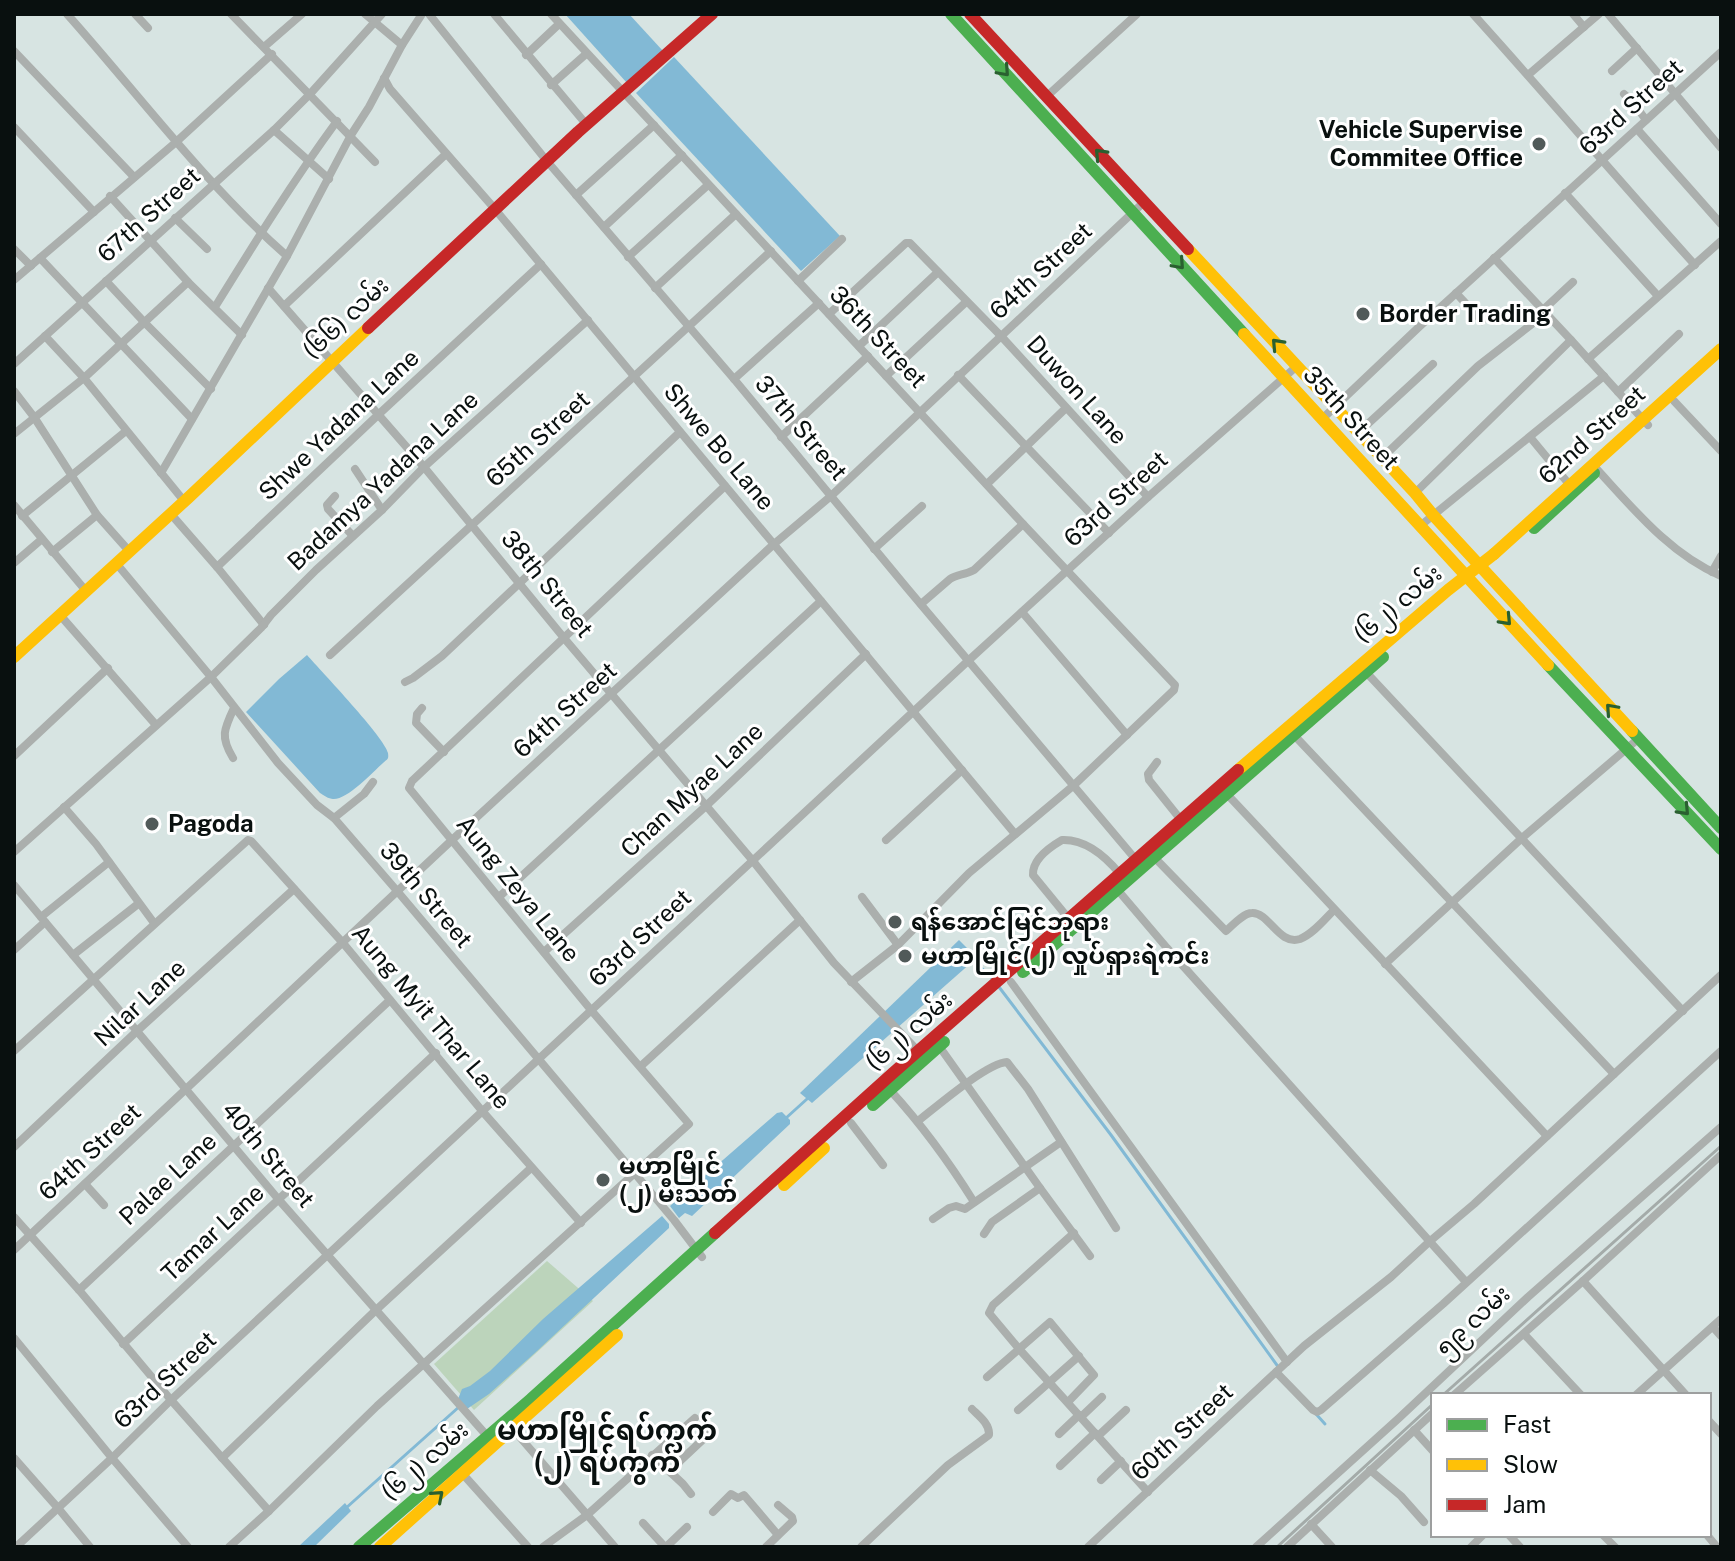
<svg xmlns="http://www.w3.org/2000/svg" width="1735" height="1561" font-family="'Public Sans','Noto Sans Myanmar',sans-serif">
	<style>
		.green { fill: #bcd4bb }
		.water { fill: #82b9d5 }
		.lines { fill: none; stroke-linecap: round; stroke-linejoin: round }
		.stream { stroke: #82b9d5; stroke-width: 3 }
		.street { stroke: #abafad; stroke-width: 8 }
		.fast { stroke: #4caf50; stroke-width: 12 }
		.slow { stroke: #ffc107; stroke-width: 12 }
		.jam { stroke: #c62828; stroke-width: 12 }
		.rail { stroke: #a4aba9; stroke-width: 3 }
		.oneway { stroke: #2a6030 }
		.poi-dot { fill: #515a59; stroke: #fff; stroke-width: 3 }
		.labels { text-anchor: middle; stroke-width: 6; stroke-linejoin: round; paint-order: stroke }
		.street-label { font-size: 24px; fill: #09100f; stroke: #fff }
		.poi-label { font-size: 24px; font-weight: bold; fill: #09100f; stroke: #fff; text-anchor: start }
		.quarter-label { font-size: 28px; font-weight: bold; fill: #09100f; stroke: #fff }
	</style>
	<rect width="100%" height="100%" fill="#d7e4e2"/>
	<path class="green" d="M547,1261L593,1301L474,1410L434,1364Z"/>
	<g class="water">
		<path d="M565,14H629L663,51L627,83Z"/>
		<path d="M674,57L840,236L801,271L636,93Z"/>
		<path d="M307,655C321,671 385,738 388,753C389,760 387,759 383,763C372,773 347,800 333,799C329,799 323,795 320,793L246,712L279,679Z"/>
		<path d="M959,940L974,955L972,962L812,1103L800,1093Z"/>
		<path d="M782,1112L790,1120V1124L692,1216L685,1213L679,1218L670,1206L777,1113Z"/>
		<path d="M662,1216L669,1224V1228L536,1352L489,1394L467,1409L458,1399L462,1389L470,1386L490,1371L543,1319Z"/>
		<path d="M345,1503L351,1511L314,1547H298Z"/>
	</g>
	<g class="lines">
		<g class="stream">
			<path d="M972,959L992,978"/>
			<path d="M999,987L1111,1135L1279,1368"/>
			<path d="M786,1118L807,1099"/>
			<path d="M1316,1414L1325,1424"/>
			<path d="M346,1508L460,1406"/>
		</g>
		<g class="street">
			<path d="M67,14C140,96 204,183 287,256"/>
			<path d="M135,14L148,28"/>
			<path d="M231,14L375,162"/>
			<path d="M365,14L402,45"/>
			<path d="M429,14L546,160L734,379L907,588L1137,861"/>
			<path d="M494,14L586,124"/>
			<path d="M551,14L1023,524L1175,685L1174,690L1073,786L969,873L898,945L851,982"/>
			<path d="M1473,14C1548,97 1620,182 1695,265"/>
			<path d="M1573,14L1584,27"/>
			<path d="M1608,14L1721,148"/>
			<path d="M264,47L302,14"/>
			<path d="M14,51L134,177"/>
			<path d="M526,55L559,24"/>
			<path d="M1612,71L1637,48"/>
			<path d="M1528,75L1599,14"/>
			<path d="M384,78L390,89L494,208L1015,834"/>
			<path d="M551,85L586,54"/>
			<path d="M1624,94L1632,101L1646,120"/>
			<path d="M1046,97L1137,14"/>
			<path d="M14,127L94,212"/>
			<path d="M1637,129L1721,224"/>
			<path d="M274,130L329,179"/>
			<path d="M1565,193L1658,296"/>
			<path d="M576,195L654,125"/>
			<path d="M110,196L188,282L242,335"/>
			<path d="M175,218L207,249"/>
			<path d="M604,227L682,155"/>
			<path d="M14,249L31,266"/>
			<path d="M628,257L708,185"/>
			<path d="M40,258L192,419"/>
			<path d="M1494,258L1571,340L1648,425"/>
			<path d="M14,280L175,143L272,54"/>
			<path d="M106,281L145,323L211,389"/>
			<path d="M798,281L842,239"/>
			<path d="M268,288L424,467L564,638L753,861L834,963L919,1052"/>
			<path d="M655,288L736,214"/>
			<path d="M1456,293L1482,321"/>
			<path d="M284,306L446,154"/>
			<path d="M215,307C254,244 293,181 337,121"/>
			<path d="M1543,310L1573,282"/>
			<path d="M829,314L906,243H910L1001,336L1148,497"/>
			<path d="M45,336L84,378L184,501"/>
			<path d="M859,346L938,272"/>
			<path d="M1588,359L1721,241"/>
			<path d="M14,364L274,130L310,94L382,14"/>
			<path d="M958,375L1109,533"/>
			<path d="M886,376L966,302"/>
			<path d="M734,379L819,303"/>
			<path d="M14,391L34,417L97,515L129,551"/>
			<path d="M1618,392L1679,334"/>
			<path d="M1674,401L1721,451"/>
			<path d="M1321,420L1420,326L1721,52"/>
			<path d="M1359,432L1433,364"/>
			<path d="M14,434L84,378L188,282"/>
			<path d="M781,437L868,356"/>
			<path d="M1530,437L1573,489"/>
			<path d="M1382,458L1478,366L1546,313"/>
			<path d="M1593,465C1631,506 1669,554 1721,576"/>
			<path d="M355,469L382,510"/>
			<path d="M161,473L287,256L351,135L369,107L402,45L422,14"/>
			<path d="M987,484L1066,408"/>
			<path d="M1415,493L1571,340"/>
			<path d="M335,496L327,505L328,509L353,536"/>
			<path d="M14,505L86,591"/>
			<path d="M170,513L217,567L379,414L541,264"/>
			<path d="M22,516L126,431"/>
			<path d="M1420,526L1604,376"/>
			<path d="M874,549L922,506"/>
			<path d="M52,552L97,515"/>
			<path d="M14,563L42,539"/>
			<path d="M116,563L211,677L278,763L317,805L334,818L398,892L674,1220L702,1257"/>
			<path d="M217,567L264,625"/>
			<path d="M1712,572L1721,556"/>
			<path d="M921,604L950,579C957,574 965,575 974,570L1023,524"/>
			<path d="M1022,612L1127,735"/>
			<path d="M60,615L156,725"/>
			<path d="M330,655L771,251"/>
			<path d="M1364,670L1683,1011"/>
			<path d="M405,682L413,678L442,656L680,432"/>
			<path d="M422,708L417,714L416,723L444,752"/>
			<path d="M1293,734L1614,1074"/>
			<path d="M14,756L108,668"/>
			<path d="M233,758C220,737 224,729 234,708"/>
			<path d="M1157,762L1148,774L1149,780L1181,820"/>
			<path d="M1225,792L1547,1136"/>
			<path d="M64,807L96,844L154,923"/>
			<path d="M334,818L364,794L373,782"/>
			<path d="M886,840L962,770"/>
			<path d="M14,852L211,677L261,628L271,615L316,570L382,510L424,467L588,320"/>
			<path d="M1153,856L1226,931C1232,926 1243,913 1252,913C1269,912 1279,946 1300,939C1313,934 1325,919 1334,910"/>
			<path d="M14,885L279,1200L488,1437"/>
			<path d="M1116,888L1167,948L1466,1282"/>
			<path d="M499,897L821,601"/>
			<path d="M862,897L898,945"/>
			<path d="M41,917L109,862"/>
			<path d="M1069,919L1033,875C1032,860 1050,847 1062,840C1086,839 1106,857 1120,874"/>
			<path d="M14,950L45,922"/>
			<path d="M544,952L706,806L866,654"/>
			<path d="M73,955L138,904"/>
			<path d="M1385,964L1522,838L1638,739"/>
			<path d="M1011,982L1287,1362"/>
			<path d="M939,1046L1040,1188L1090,1256"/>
			<path d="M14,1051L248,840L251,841L343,943L483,1112L581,1223"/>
			<path d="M641,1066L800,920"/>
			<path d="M890,1090C922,1125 949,1162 974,1202"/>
			<path d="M918,1121C936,1107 987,1063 1007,1062L1028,1089L1116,1228"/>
			<path d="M851,1123L883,1165"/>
			<path d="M14,1147L137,1031L294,889"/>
			<path d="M85,1184L104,1205"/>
			<path d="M14,1217L79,1290L171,1400L269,1511"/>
			<path d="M933,1219L949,1208L956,1206L965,1209L1061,1142"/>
			<path d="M1074,1233L993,1305L989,1313L1020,1350L1148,1492"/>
			<path d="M984,1234L992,1222L1040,1188"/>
			<path d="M14,1250L452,840L774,544L831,496L1144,202"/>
			<path d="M1583,1281L1686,1395"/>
			<path d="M79,1290L390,1000"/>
			<path d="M1713,1327L1721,1336"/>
			<path d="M1524,1334L1581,1395"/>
			<path d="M14,1338L112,1458L188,1547"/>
			<path d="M123,1344L436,1053"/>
			<path d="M1276,1372L1313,1410L1317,1412L1321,1410L1443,1304L1721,1051"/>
			<path d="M987,1377L1050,1322L1094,1375L1068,1402"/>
			<path d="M1454,1395L1583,1281L1721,1155"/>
			<path d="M1636,1395L1721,1319"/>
			<path d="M1018,1410L1079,1356"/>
			<path d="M1081,1417L1102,1397"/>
			<path d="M1709,1421L1721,1434"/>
			<path d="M512,1428L615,1547"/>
			<path d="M1414,1430L1433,1451"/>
			<path d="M1059,1434L1079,1415"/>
			<path d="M1098,1436L1126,1410"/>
			<path d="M652,1455L683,1484L691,1494"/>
			<path d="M14,1458L58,1508L90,1547"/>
			<path d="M222,1458L376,1310L531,1168"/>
			<path d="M1060,1466L1095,1433"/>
			<path d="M1370,1470L1401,1496L1424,1522"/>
			<path d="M461,1472L528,1547"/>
			<path d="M671,1473L680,1461L711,1432"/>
			<path d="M1101,1480L1121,1461"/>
			<path d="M713,1512L731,1494L738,1498L744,1495L778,1535"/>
			<path d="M643,1523L665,1547"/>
			<path d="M1311,1524L1332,1547"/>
			<path d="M1509,1535L1520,1547"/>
			<path d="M1603,1535L1615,1547"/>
			<path d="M1707,1535L1717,1547"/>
			<path d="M16,1547L112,1458L171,1400L969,660L1148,497L1297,366"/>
			<path d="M229,1547L269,1511L377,1406L689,1124L591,1010L409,788L412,781L725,486"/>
			<path d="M543,1547L587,1515L695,1418"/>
			<path d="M666,1547L687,1527"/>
			<path d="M766,1547L793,1521L792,1517L778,1505"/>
			<path d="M861,1547L948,1465L989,1435C990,1424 979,1416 972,1409"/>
			<path d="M1088,1547L1304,1346L1391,1277L1429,1242L1474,1204L1721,975"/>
			<path d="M1256,1547L1399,1418L1528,1297L1721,1127"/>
			<path d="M1287,1547L1433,1413"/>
			<path d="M1471,1547L1483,1535"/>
		</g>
		<g class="fast">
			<path d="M951,14L1244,334"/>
			<path d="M1534,528L1594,473"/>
			<path d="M1548,665L1721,849"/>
			<path d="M1632,731L1721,828"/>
			<path d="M1023,972L1383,657"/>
			<path d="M873,1105L944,1042"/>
			<path d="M359,1547L531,1399L715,1233"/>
		</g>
		<g class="slow">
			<path d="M1188,249L1415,493L1433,515L1632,731"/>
			<path d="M1244,334L1548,665"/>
			<path d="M1494,554L1721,349"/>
			<path d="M14,657L188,498L368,328"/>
			<path d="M1238,770L1448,590L1494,554"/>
			<path d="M784,1185L824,1148"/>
			<path d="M380,1547L617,1335"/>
		</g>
		<g class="jam">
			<path d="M970,14L1188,249"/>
			<path d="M368,328L578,132L712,14"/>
			<path d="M715,1233L893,1073L1238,770"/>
		</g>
		<g class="rail">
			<path d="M1443,1395L1721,1146"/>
			<path d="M1277,1547L1433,1404"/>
		</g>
	</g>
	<defs><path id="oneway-chevron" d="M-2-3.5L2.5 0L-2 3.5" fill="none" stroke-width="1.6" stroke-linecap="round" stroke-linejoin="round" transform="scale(2)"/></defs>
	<g class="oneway">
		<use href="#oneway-chevron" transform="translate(1004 71) rotate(48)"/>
		<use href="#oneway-chevron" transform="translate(1100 154) rotate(-133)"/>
		<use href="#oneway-chevron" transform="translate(1179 264) rotate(48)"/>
		<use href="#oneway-chevron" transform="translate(1277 344) rotate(-133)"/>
		<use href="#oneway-chevron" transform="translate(1506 620) rotate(47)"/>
		<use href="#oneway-chevron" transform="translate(1611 709) rotate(-132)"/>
		<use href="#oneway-chevron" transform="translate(1684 810) rotate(47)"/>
		<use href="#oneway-chevron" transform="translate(438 1496) rotate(-41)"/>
	</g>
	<g class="poi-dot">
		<circle cx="1539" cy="144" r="8"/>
		<circle cx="1363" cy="314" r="8"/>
		<circle cx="152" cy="824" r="8"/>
		<circle cx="895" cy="922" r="8"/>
		<circle cx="905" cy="956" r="8"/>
		<circle cx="603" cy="1180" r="8"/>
	</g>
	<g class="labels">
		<g class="street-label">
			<text transform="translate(1631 107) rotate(-42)" y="8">63rd Street</text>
			<text transform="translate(149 215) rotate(-42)" y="8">67th Street</text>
			<text transform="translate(1041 271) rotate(-43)" y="8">64th Street</text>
			<text transform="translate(346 318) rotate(-43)" y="8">(၆၆) လမ်း</text>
			<text transform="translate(878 337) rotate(47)" y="8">36th Street</text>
			<text transform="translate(1077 390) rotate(48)" y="8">Duwon Lane</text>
			<text transform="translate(1351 418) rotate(48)" y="8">35th Street</text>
			<text transform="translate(339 425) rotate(-43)" y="8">Shwe Yadana Lane</text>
			<text transform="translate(801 428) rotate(50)" y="8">37th Street</text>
			<text transform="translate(1592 435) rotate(-42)" y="8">62nd Street</text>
			<text transform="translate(538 439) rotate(-42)" y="8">65th Street</text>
			<text transform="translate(719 447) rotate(50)" y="8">Shwe Bo Lane</text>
			<text transform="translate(383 481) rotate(-43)" y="8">Badamya Yadana Lane</text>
			<text transform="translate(1116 499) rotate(-42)" y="8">63rd Street</text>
			<text transform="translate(547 584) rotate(51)" y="8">38th Street</text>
			<text transform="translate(1398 604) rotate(-40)" y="8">(၆၂) လမ်း</text>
			<text transform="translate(565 710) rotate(-42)" y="8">64th Street</text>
			<text transform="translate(692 790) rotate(-43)" y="8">Chan Myae Lane</text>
			<text transform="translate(518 889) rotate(51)" y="8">Aung Zeya Lane</text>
			<text transform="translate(426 895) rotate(50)" y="8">39th Street</text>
			<text transform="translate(640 938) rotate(-43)" y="8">63rd Street</text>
			<text transform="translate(140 1003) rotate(-43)" y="8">Nilar Lane</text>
			<text transform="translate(431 1017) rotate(50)" y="8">Aung Myit Thar Lane</text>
			<text transform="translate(909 1031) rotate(-41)" y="8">(၆၂) လမ်း</text>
			<text transform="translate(90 1152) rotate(-43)" y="8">64th Street</text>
			<text transform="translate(268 1155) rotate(50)" y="8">40th Street</text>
			<text transform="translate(168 1179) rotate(-43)" y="8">Palae Lane</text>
			<text transform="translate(213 1233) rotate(-43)" y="8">Tamar Lane</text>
			<text transform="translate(1473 1321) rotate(-43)" y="8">၅၉ လမ်း</text>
			<text transform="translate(165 1380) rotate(-43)" y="8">63rd Street</text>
			<text transform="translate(1182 1432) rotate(-43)" y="8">60th Street</text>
			<text transform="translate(425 1461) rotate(-41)" y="8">(၆၂) လမ်း</text>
		</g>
		<g class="poi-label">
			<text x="1523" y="138" text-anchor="end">Vehicle Supervise<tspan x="1523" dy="28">Commitee Office</tspan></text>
			<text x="1379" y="322">Border Trading</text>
			<text x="168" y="832">Pagoda</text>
			<text x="911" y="930">ရန်အောင်မြင်ဘုရား</text>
			<text x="921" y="964">မဟာမြိုင်(၂) လှုပ်ရှားရဲကင်း</text>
			<text x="619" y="1174">မဟာမြိုင်<tspan x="619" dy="28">(၂) မီးသတ်</tspan></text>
		</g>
		<g class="quarter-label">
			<text x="607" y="1440">မဟာမြိုင်ရပ်ကွက်<tspan x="607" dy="32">(၂) ရပ်ကွက်</tspan></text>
		</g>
	</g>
	<rect width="1735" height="1561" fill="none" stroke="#09100f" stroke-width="32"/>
	<rect x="1431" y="1393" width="280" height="144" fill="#ffffff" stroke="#9d9f9f" stroke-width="2"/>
	<rect x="1447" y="1419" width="40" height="12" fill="#4caf50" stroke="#9d9f9f" stroke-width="2"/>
	<text x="1503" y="1433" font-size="24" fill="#09100f">Fast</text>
	<rect x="1447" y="1459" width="40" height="12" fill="#ffc107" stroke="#9d9f9f" stroke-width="2"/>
	<text x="1503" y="1473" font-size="24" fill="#09100f">Slow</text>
	<rect x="1447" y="1499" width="40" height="12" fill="#c62828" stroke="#9d9f9f" stroke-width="2"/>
	<text x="1503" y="1513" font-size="24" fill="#09100f">Jam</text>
</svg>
